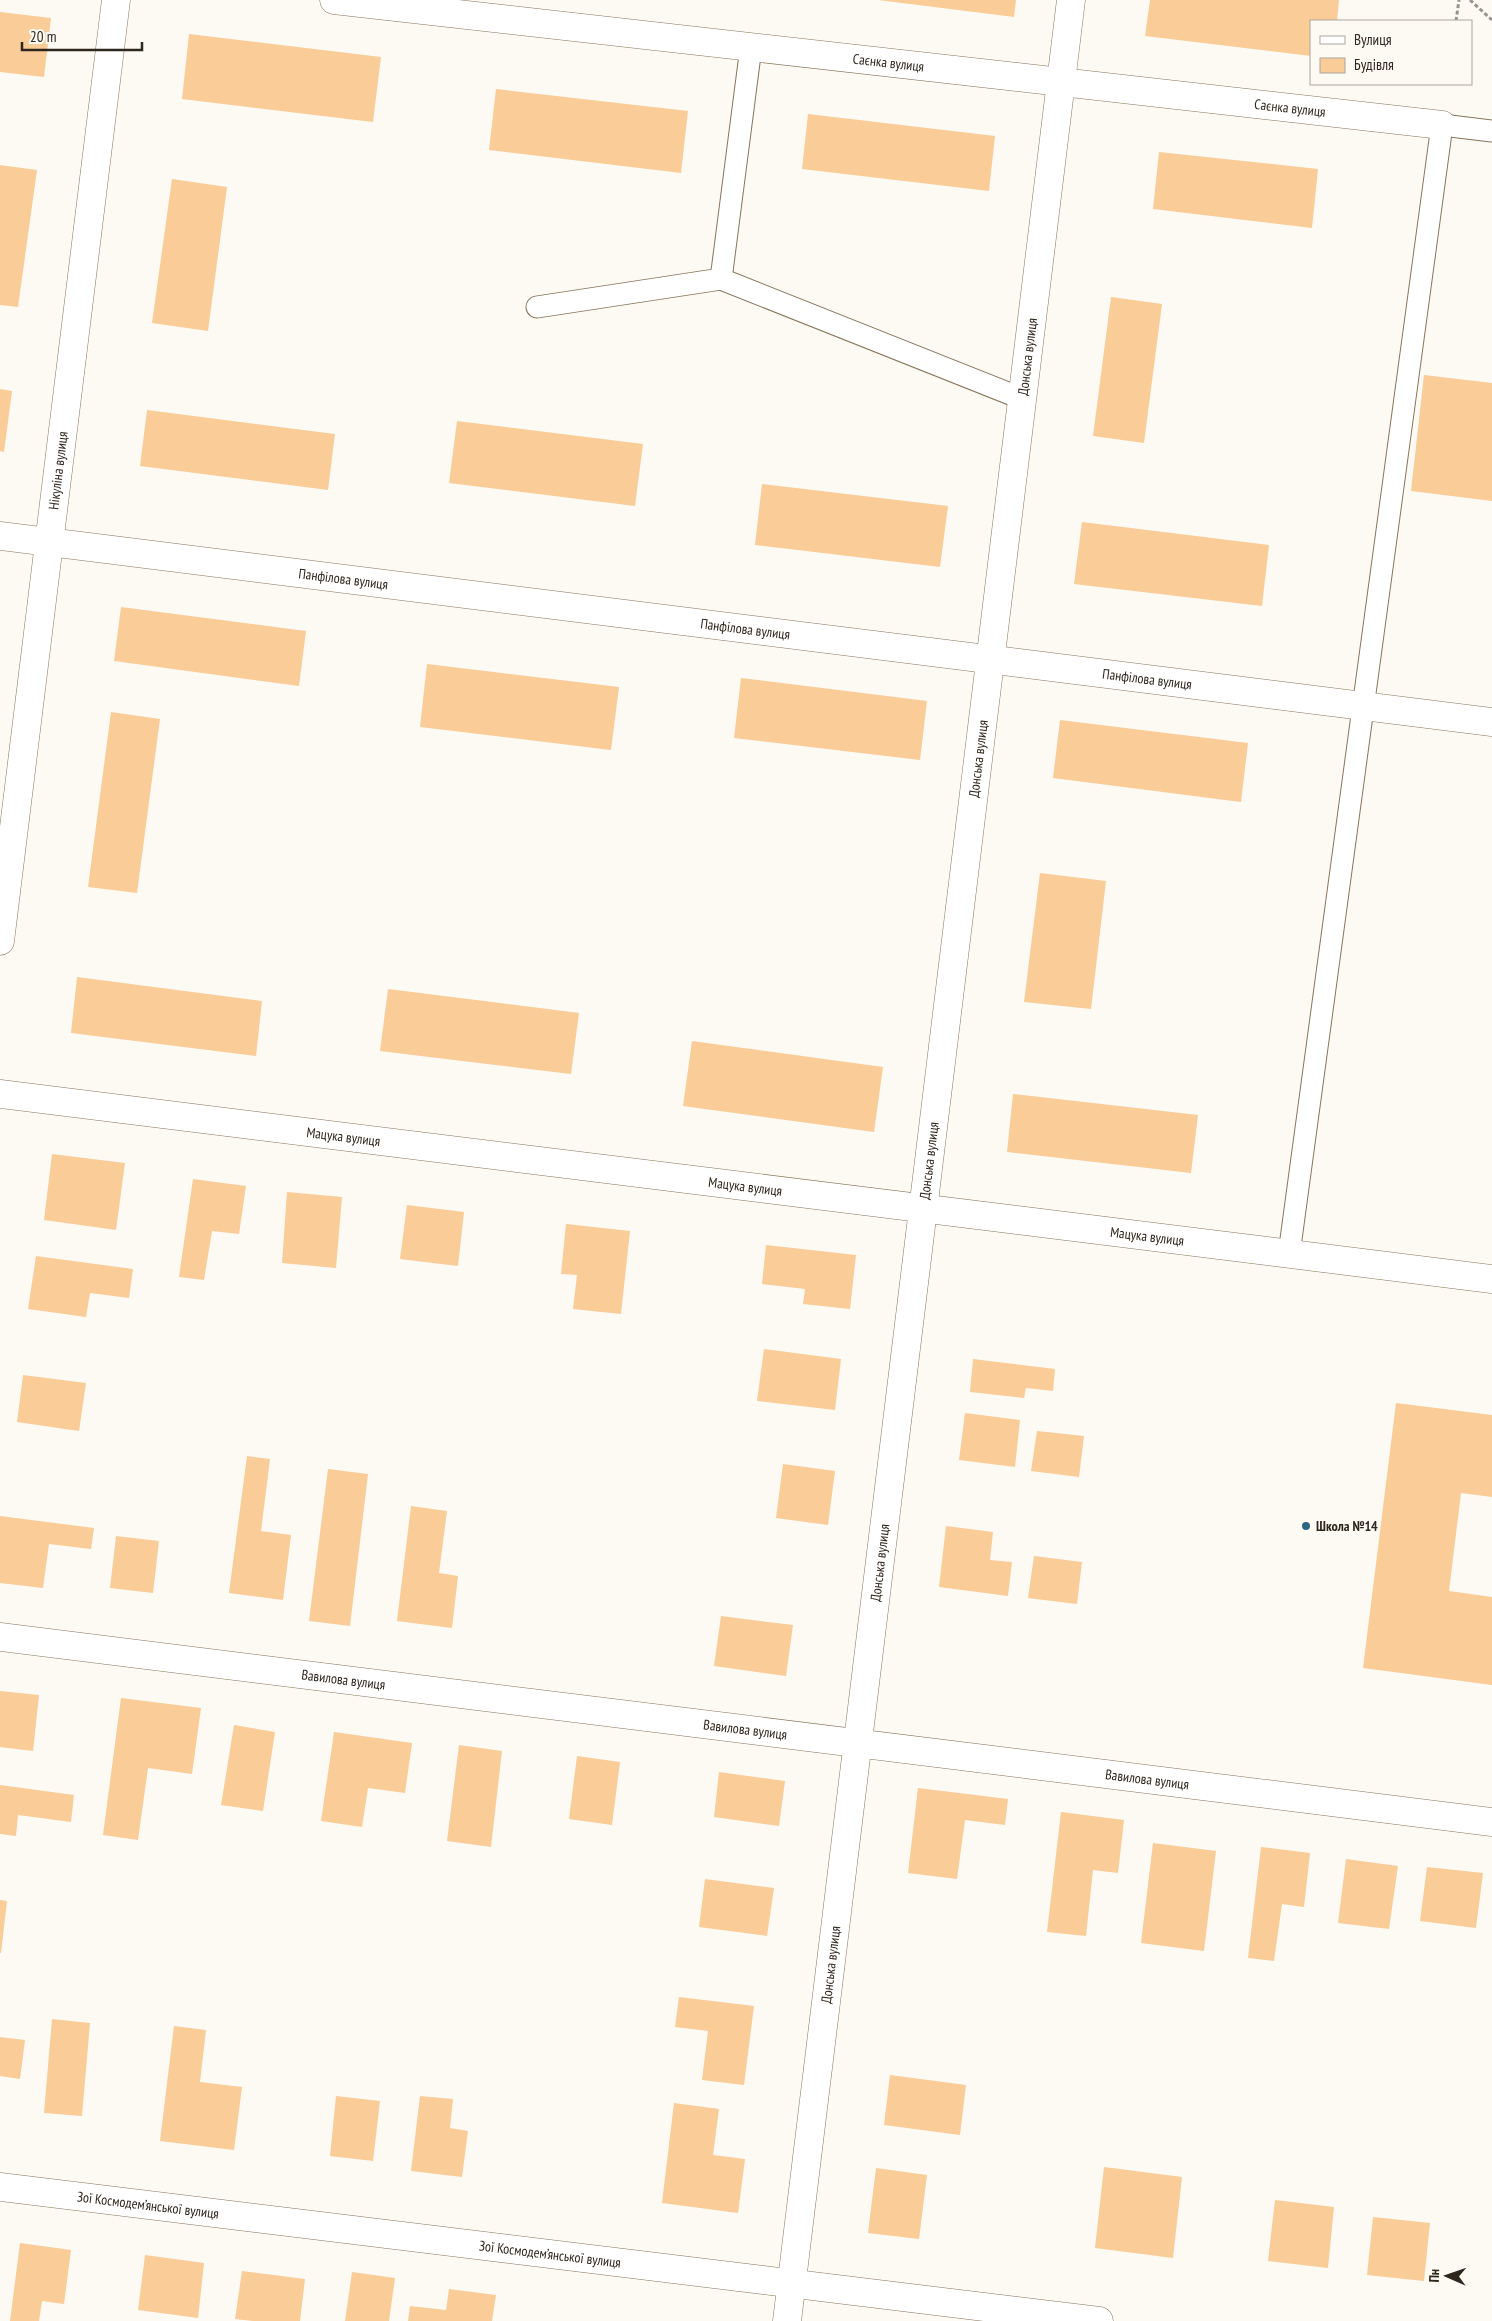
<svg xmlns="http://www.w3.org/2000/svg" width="1492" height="2321" font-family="'PT Sans Narrow',sans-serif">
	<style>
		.building { fill: #f9cc98 }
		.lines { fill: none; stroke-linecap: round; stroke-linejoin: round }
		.lane-casing { stroke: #88755b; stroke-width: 23 }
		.street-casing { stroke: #88755b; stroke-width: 29 }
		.path { stroke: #99938b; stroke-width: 3; stroke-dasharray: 4 2.5; stroke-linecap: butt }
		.lane { stroke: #fff; stroke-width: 21 }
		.street { stroke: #fff; stroke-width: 28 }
		.poi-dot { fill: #2d6880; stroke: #fdf9f3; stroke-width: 2 }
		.labels { text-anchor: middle; stroke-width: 4; stroke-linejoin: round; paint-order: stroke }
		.street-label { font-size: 14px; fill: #2f271c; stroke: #fdf9f3 }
		.poi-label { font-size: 14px; font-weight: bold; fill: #2f271c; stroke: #fdf9f3; text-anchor: start }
	</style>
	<rect width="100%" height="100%" fill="#fdf9f3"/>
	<g class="building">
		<path d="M878,0H1016L1014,17Z"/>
		<path d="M1150,0H1339L1337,21H1311V56L1145,36Z"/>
		<path d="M0,12L51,18L44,77L0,72Z"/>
		<path d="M189,34L381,57L373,122L182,99Z"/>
		<path d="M496,89L688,111L681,173L489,150Z"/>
		<path d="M808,114L995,136L989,191L802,169Z"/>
		<path d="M1159,152L1318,169L1312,228L1153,209Z"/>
		<path d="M0,165L37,170L18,307L0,305Z"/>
		<path d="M172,179L227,187L208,331L152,323Z"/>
		<path d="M1111,297L1162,304L1144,443L1093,436Z"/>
		<path d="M1424,375L1492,383V501L1411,491Z"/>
		<path d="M0,389L12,391L4,452L0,451Z"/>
		<path d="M147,410L335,434L328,490L140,466Z"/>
		<path d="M457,421L643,444L635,506L449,483Z"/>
		<path d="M762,484L948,506L940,567L755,545Z"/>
		<path d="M1082,522L1269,545L1262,606L1074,584Z"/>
		<path d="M121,607L306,631L299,686L114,661Z"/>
		<path d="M427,664L619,687L611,750L420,727Z"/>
		<path d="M741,678L927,701L920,760L734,738Z"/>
		<path d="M111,712L160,719L137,893L88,887Z"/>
		<path d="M1060,720L1248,743L1241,802L1053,778Z"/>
		<path d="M1040,873L1106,881L1091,1009L1024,1002Z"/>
		<path d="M77,977L262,1001L256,1056L71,1033Z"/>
		<path d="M388,989L579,1013L571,1074L380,1051Z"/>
		<path d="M692,1041L883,1067L874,1132L683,1106Z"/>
		<path d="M1013,1094L1198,1115L1191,1173L1007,1152Z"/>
		<path d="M52,1154L125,1163L116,1230L44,1220Z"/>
		<path d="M193,1179L246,1186L239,1234L212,1231L204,1280L179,1277Z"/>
		<path d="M287,1192L342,1197L336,1268L282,1263Z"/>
		<path d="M407,1205L464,1212L458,1266L400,1259Z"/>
		<path d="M566,1224L630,1231L621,1314L573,1309L577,1275L561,1274Z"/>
		<path d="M766,1245L856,1255L850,1309L803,1304L805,1289L762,1284Z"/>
		<path d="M36,1256L133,1269L129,1298L90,1293L86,1317L28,1309Z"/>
		<path d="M764,1349L841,1359L835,1410L757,1401Z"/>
		<path d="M973,1359L1055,1369L1053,1391L1026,1388L1024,1398L970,1392Z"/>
		<path d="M23,1375L86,1383L79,1431L17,1422Z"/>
		<path d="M1396,1403L1492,1415V1497L1461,1493L1449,1591L1492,1597V1685L1363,1668Z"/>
		<path d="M965,1413L1020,1420L1015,1467L959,1460Z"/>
		<path d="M1037,1431L1084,1436L1079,1477L1031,1471Z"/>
		<path d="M247,1456L270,1459L261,1531L291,1535L283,1600L229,1593Z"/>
		<path d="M783,1464L835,1471L828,1525L776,1518Z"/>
		<path d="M328,1469L368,1474L350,1626L309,1621Z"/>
		<path d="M411,1506L447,1511L439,1573L458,1576L452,1628L397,1621Z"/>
		<path d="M0,1516L94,1528L91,1549L49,1544L43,1588L0,1583Z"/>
		<path d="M946,1526L993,1532L990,1560L1012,1562L1008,1596L939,1587Z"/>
		<path d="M116,1536L159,1541L153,1593L110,1588Z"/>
		<path d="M1034,1556L1082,1562L1077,1604L1028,1598Z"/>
		<path d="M721,1616L793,1625L786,1676L714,1666Z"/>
		<path d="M0,1691L39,1695L33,1751L0,1747Z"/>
		<path d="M121,1698L201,1708L192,1774L148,1768L138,1840L103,1835Z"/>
		<path d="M234,1725L275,1732L263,1811L221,1805Z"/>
		<path d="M334,1732L412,1743L405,1793L368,1788L362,1827L321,1821Z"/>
		<path d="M459,1745L502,1751L491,1847L447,1841Z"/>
		<path d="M577,1756L620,1762L612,1825L569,1819Z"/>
		<path d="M719,1772L785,1781L779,1826L714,1817Z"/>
		<path d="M0,1785L74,1795L71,1822L18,1815L16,1836L0,1834Z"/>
		<path d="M918,1788L1008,1799L1005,1825L965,1820L957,1879L908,1873Z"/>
		<path d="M1061,1812L1124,1820L1118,1873L1093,1870L1086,1936L1047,1932Z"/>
		<path d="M1153,1843L1216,1851L1204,1951L1141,1943Z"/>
		<path d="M1261,1847L1310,1853L1304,1907L1282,1904L1274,1961L1248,1958Z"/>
		<path d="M1346,1859L1398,1866L1389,1929L1338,1923Z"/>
		<path d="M1427,1867L1483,1873L1476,1928L1420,1921Z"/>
		<path d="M705,1879L774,1888L767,1936L699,1927Z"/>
		<path d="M0,1900L7,1901L1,1953H0Z"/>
		<path d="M679,1997L754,2006L744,2085L702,2080L708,2031L675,2027Z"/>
		<path d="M52,2019L90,2023L82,2116L44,2113Z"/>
		<path d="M174,2026L206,2030L200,2082L242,2087L234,2150L160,2141Z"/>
		<path d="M0,2037L25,2040L20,2079L0,2076Z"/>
		<path d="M890,2075L966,2085L960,2135L884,2125Z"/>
		<path d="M336,2096L380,2101L373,2161L330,2156Z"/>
		<path d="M420,2096L453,2099L450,2128L468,2131L462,2177L411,2171Z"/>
		<path d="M674,2103L719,2109L713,2155L745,2159L738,2213L662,2203Z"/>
		<path d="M1104,2167L1182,2177L1173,2258L1095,2248Z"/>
		<path d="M876,2168L927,2175L919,2239L868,2233Z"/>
		<path d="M1275,2200L1334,2207L1328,2268L1268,2261Z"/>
		<path d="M1373,2217L1430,2223L1424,2281L1367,2275Z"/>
		<path d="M20,2243L71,2250L64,2304L42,2301L39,2321H10Z"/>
		<path d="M145,2255L204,2263L198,2318L138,2310Z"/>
		<path d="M242,2271L305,2279L300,2321H253L235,2319Z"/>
		<path d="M352,2272L395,2278L389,2321H345Z"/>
		<path d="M449,2289L496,2295L492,2321H408L410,2306L446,2310Z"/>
	</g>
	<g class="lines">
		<defs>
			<g id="lane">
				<path d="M721,279L751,47"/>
				<path d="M537,307L721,279L1023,399"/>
				<path d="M1289,1254L1442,125L1492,131"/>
			</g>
			<g id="street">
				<path id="s1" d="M334,0L1442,125"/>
				<path id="s2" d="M0,536L1492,722"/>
				<path id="s3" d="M0,941L116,0"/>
				<path id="s4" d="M0,1094L1492,1279"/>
				<path id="s5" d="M0,1637L1492,1822"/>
				<path id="s6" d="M0,2187L1099,2321"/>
				<path id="s7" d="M787,2321L1071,0"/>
			</g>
		</defs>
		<use href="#lane" class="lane-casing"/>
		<use href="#street" class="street-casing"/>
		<g class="path">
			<path d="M1470,0L1492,20"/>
			<path d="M1456,21L1459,0"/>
		</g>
		<use href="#lane" class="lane"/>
		<use href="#street" class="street"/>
	</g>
	<circle class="poi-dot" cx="1306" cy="1526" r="5"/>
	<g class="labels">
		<g class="street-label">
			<text dy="5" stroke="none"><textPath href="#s1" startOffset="558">Саєнка вулиця</textPath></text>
			<text dy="5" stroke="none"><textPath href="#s1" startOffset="962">Саєнка вулиця</textPath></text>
			<text dy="5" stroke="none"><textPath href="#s7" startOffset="1979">Донська вулиця</textPath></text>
			<text dy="5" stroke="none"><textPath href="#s3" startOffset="474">Нікуліна вулиця</textPath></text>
			<text dy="5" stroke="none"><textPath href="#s2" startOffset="346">Панфілова вулиця</textPath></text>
			<text dy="5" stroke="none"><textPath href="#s2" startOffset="751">Панфілова вулиця</textPath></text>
			<text dy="5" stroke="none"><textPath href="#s2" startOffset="1156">Панфілова вулиця</textPath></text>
			<text dy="5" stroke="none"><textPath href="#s7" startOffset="1574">Донська вулиця</textPath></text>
			<text dy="5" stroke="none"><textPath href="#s4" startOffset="346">Мацука вулиця</textPath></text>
			<text dy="5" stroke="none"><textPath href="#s7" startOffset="1169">Донська вулиця</textPath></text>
			<text dy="5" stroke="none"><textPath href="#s4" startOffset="751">Мацука вулиця</textPath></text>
			<text dy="5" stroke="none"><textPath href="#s4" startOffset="1156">Мацука вулиця</textPath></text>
			<text dy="5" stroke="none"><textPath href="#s7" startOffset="764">Донська вулиця</textPath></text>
			<text dy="5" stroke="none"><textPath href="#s5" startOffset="346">Вавилова вулиця</textPath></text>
			<text dy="5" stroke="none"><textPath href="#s5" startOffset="751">Вавилова вулиця</textPath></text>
			<text dy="5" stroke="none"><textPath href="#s5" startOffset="1156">Вавилова вулиця</textPath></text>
			<text dy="5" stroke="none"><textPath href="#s7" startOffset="359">Донська вулиця</textPath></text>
			<text dy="5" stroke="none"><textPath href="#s6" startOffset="149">Зої Космодем’янської вулиця</textPath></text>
			<text dy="5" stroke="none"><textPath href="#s6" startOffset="554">Зої Космодем’янської вулиця</textPath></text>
		</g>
		<g class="poi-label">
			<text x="1316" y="1531">Школа №14</text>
		</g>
	</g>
	<rect x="1310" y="20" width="162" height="65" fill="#fdf9f3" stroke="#aba59d"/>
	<rect x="1320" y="36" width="25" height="8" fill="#ffffff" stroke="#aba59d"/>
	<text x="1354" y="45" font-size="15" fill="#2f271c">Вулиця</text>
	<rect x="1320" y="58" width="25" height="15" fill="#f9cc98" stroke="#aba59d"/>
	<text x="1354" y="70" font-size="15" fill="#2f271c">Будівля</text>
	<g transform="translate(1447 2276) rotate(272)" stroke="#fdf9f3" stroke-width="4" paint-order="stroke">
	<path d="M0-4L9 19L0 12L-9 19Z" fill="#2f271c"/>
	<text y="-8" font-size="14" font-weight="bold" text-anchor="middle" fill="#2f271c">Пн</text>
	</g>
	<path d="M22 42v8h120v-8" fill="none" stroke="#2f271c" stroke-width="2.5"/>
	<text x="30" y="42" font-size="15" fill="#2f271c" stroke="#fdf9f3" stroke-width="4" paint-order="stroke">20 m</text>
</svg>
